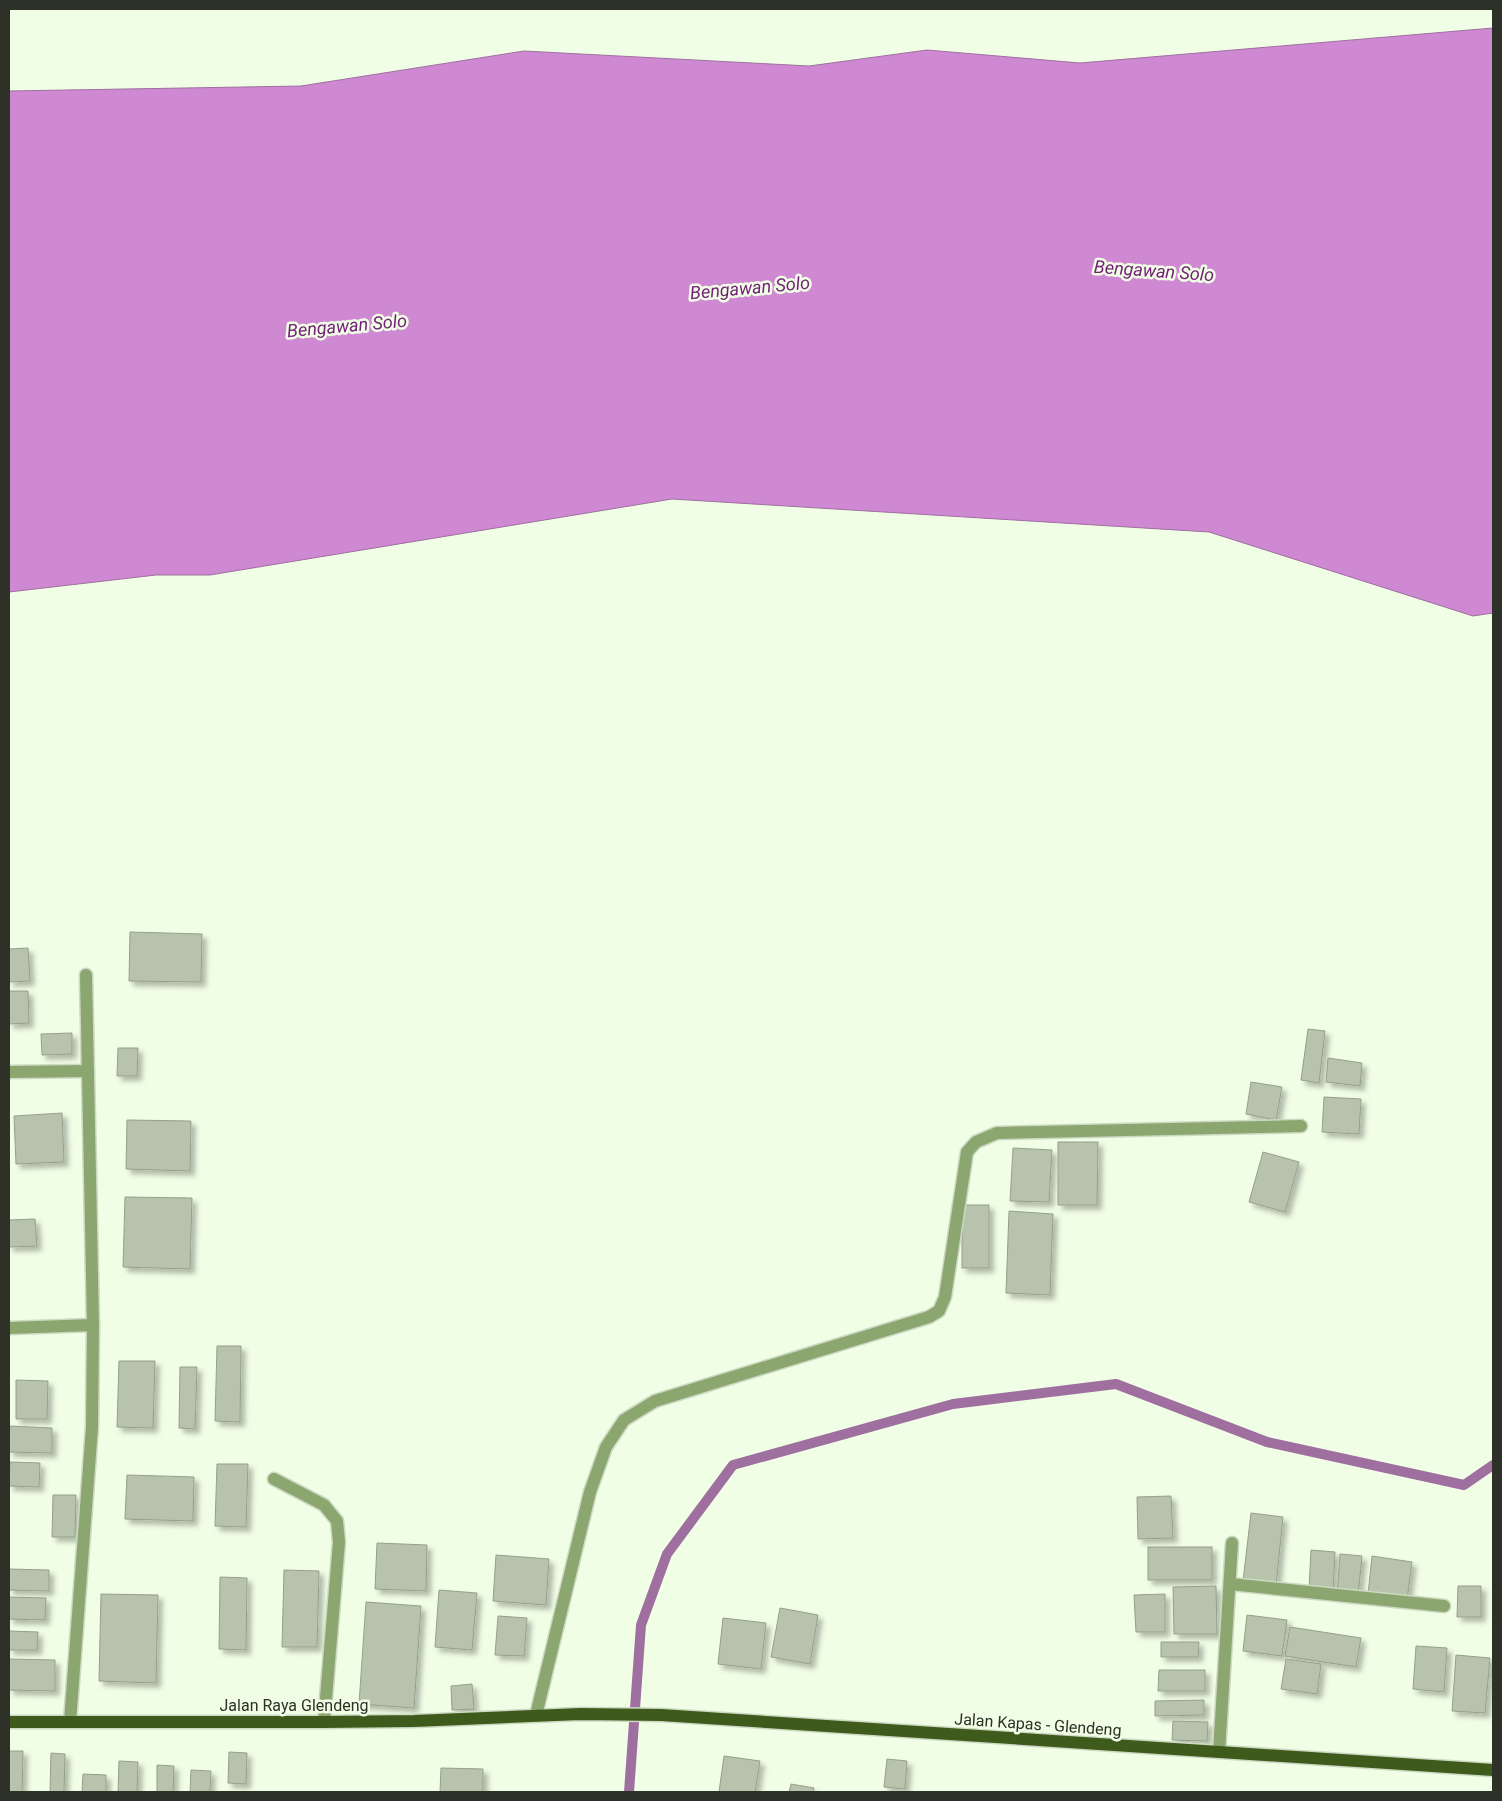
<svg xmlns="http://www.w3.org/2000/svg" width="1502" height="1801" font-family="Roboto,sans-serif">
	<style>
		.water { fill: #cf89d2; stroke: #9e6f9f }
		.lines { fill: none; stroke-linecap: round; stroke-linejoin: round }
		.stream { stroke: #9e6f9f; stroke-width: 10 }
		.building { fill: #b7c3ac; stroke: #94a089; filter: url(#shadow) }
		.minor-casing { stroke: #ced9c4; stroke-width: 15 }
		.major-casing { stroke: #ced9c4; stroke-width: 15 }
		.minor { stroke: #8ba76f; stroke-width: 12 }
		.major { stroke: #3f5b1c; stroke-width: 12 }
		.labels { text-anchor: middle; stroke-width: 5; stroke-linejoin: round; paint-order: stroke }
		.street-label { font-size: 16px; fill: #2d3128; stroke: #f1fee6 }
		.water-label { font-size: 18px; font-style: italic; fill: #75217a; stroke: #f1fee6 }
	</style>
	<defs>
		<filter id="shadow"><feDropShadow dx="4.5" dy="4.5" stdDeviation="2.5" flood-color="#0004"/></filter>
	</defs>
	<rect width="100%" height="100%" fill="#f1fee6"/>
	<path class="water" d="M1493,28V613L1473,616L1209,532L672,499L210,575H156L9,592V91L301,86L524,51L809,66L927,50L1080,63Z"/>
	<g class="lines">
		<path class="stream" d="M629,1792L641,1625L667,1554L733,1465L953,1404L1116,1384L1267,1442L1464,1485L1493,1465"/>
	</g>
	<g class="building">
		<path d="M130,932L202,934L201,982L129,981Z"/>
		<path d="M28,948L30,981L9,982V949Z"/>
		<path d="M9,991H28L29,1023L9,1024Z"/>
		<path d="M1308,1029L1325,1031L1319,1083L1301,1080Z"/>
		<path d="M72,1033V1054L42,1055L41,1034Z"/>
		<path d="M118,1048H138L137,1076H117Z"/>
		<path d="M1328,1058L1362,1063L1360,1086L1326,1082Z"/>
		<path d="M1251,1082L1282,1087L1276,1120L1246,1114Z"/>
		<path d="M1324,1097L1361,1099L1359,1134L1322,1132Z"/>
		<path d="M62,1113L64,1162L16,1164L14,1116Z"/>
		<path d="M127,1120L191,1121L190,1171L126,1169Z"/>
		<path d="M1058,1142H1098L1097,1205H1058Z"/>
		<path d="M1013,1148L1052,1150L1049,1202L1010,1201Z"/>
		<path d="M1263,1152L1299,1162L1285,1212L1249,1202Z"/>
		<path d="M125,1197L192,1198L190,1269L123,1267Z"/>
		<rect x="962" y="1205" width="27" height="63"/>
		<path d="M1009,1211L1053,1214L1050,1295L1006,1293Z"/>
		<path d="M35,1219L37,1246L9,1247V1220Z"/>
		<path d="M217,1346H241L240,1422L215,1421Z"/>
		<path d="M119,1361H155L153,1428L117,1427Z"/>
		<path d="M180,1367H197L195,1429L179,1428Z"/>
		<path d="M16,1380L48,1381L47,1419H16Z"/>
		<path d="M9,1426L52,1428V1453L9,1452Z"/>
		<path d="M10,1462L40,1463L39,1487L9,1486Z"/>
		<path d="M217,1464H248L246,1527L215,1526Z"/>
		<path d="M127,1475L194,1477L193,1521L125,1519Z"/>
		<path d="M53,1495H76L75,1537H52Z"/>
		<path d="M1171,1496L1173,1538L1138,1539L1137,1497Z"/>
		<path d="M1251,1513L1283,1517L1276,1585L1243,1581Z"/>
		<path d="M377,1543L427,1545L426,1591L375,1589Z"/>
		<rect x="1148" y="1547" width="64" height="33"/>
		<path d="M1311,1550L1335,1552L1333,1592L1309,1590Z"/>
		<path d="M1340,1554L1362,1556L1358,1596L1337,1595Z"/>
		<path d="M496,1555L549,1559L546,1605L493,1601Z"/>
		<path d="M1372,1556L1412,1562L1407,1600L1368,1594Z"/>
		<path d="M9,1569L49,1570V1591L9,1590Z"/>
		<path d="M284,1570L319,1571L317,1647H282Z"/>
		<path d="M220,1577L247,1578L246,1650L219,1649Z"/>
		<path d="M1216,1586L1217,1634H1174L1173,1587Z"/>
		<path d="M1458,1586H1481V1617H1457Z"/>
		<path d="M439,1590L477,1593L472,1650L435,1647Z"/>
		<path d="M101,1594L158,1595L156,1683L99,1681Z"/>
		<path d="M1165,1594V1632H1136L1134,1595Z"/>
		<path d="M9,1597L46,1598L45,1620L9,1619Z"/>
		<path d="M366,1602L421,1606L414,1708L359,1704Z"/>
		<path d="M780,1608L818,1615L810,1664L771,1657Z"/>
		<path d="M1247,1615L1287,1620L1282,1656L1243,1651Z"/>
		<path d="M498,1616L527,1618L524,1656L495,1655Z"/>
		<path d="M723,1618L766,1623L761,1669L718,1664Z"/>
		<path d="M1290,1627L1361,1638L1356,1667L1285,1656Z"/>
		<path d="M9,1631L38,1632L37,1650H9Z"/>
		<path d="M1161,1642H1199L1198,1657H1161Z"/>
		<path d="M1416,1646L1447,1648L1444,1692L1413,1689Z"/>
		<path d="M1456,1655L1490,1658L1485,1713L1452,1711Z"/>
		<path d="M9,1659L55,1660V1691L9,1690Z"/>
		<path d="M1286,1659L1321,1664L1317,1694L1281,1689Z"/>
		<path d="M1159,1670H1205V1691H1158Z"/>
		<path d="M472,1684L474,1709L452,1710L451,1686Z"/>
		<path d="M1204,1700V1715L1155,1716V1701Z"/>
		<path d="M1173,1721L1208,1722L1207,1741L1172,1740Z"/>
		<path d="M9,1751H23L22,1792H9Z"/>
		<path d="M229,1752L247,1753L246,1784L228,1783Z"/>
		<path d="M51,1753L65,1754L64,1792H50Z"/>
		<path d="M724,1756L760,1761L755,1792H719Z"/>
		<path d="M887,1759L907,1761L905,1789L884,1787Z"/>
		<path d="M119,1761L138,1762L137,1792H118Z"/>
		<path d="M157,1765L174,1766L173,1792H157Z"/>
		<path d="M441,1768L483,1769V1792H440Z"/>
		<path d="M191,1770L211,1771L210,1792H190Z"/>
		<path d="M83,1774L106,1775V1792H82Z"/>
		<path d="M791,1784L814,1788L813,1792H789Z"/>
	</g>
	<g class="lines">
		<defs>
			<g id="minor">
				<path d="M86,975L93,1325"/>
				<path d="M9,1072L88,1071"/>
				<path d="M9,1328L93,1325L92,1427L70,1722"/>
				<path d="M274,1479L324,1505L337,1521L339,1542L324,1722"/>
				<path d="M1230,1584L1444,1606"/>
				<path d="M536,1715L590,1492L606,1447L624,1420L655,1401L929,1317L939,1311L945,1297L967,1152L976,1142L997,1133L1301,1126"/>
				<path d="M1219,1752L1232,1543"/>
			</g>
			<path id="major" d="M9,1722H324L414,1721L580,1714L661,1715L1493,1770"/>
		</defs>
		<use href="#minor" class="minor-casing"/>
		<use href="#major" class="major-casing"/>
		<use href="#minor" class="minor"/>
		<use href="#major" class="major"/>
	</g>
	<g class="labels">
		<g class="street-label">
			<text x="294" y="1711">Jalan Raya Glendeng</text>
			<text transform="translate(1038 1724) rotate(4)" y="6">Jalan Kapas - Glendeng</text>
		</g>
		<g class="water-label">
			<text transform="translate(1154 271) rotate(4)" y="6">Bengawan Solo</text>
			<text transform="translate(750 288) rotate(-5)" y="6">Bengawan Solo</text>
			<text transform="translate(347 326) rotate(-5)" y="6">Bengawan Solo</text>
		</g>
	</g>
	<rect width="1502" height="1801" fill="none" stroke="#2d3128" stroke-width="20"/>
</svg>
